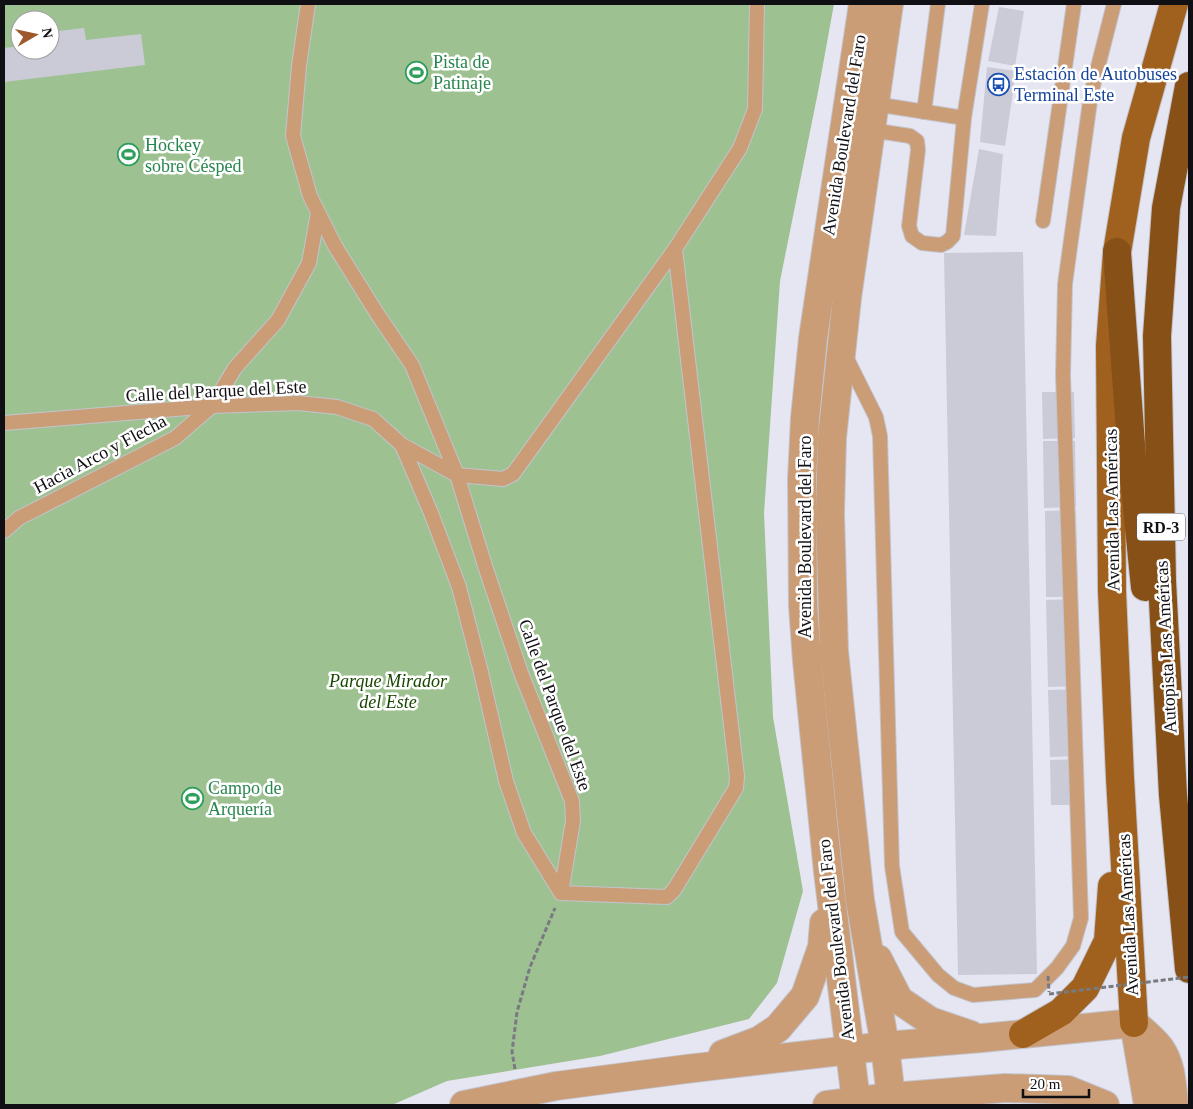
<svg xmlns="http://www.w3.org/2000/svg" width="1193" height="1109" font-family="'Times New Roman',serif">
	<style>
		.green { fill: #9ec192; fill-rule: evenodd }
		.building { fill: #cacbd6 }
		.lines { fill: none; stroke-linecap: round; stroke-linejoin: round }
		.service-casing { stroke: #c3c4ce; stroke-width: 16 }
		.tertiary-casing { stroke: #c3c4ce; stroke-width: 30 }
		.primary-casing { stroke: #c3c4ce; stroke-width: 30 }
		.motorway-casing { stroke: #c3c4ce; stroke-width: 30 }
		.path { stroke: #797a81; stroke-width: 3; stroke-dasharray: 5 2.5; stroke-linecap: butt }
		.service { stroke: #ca9d76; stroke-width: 14 }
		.tertiary { stroke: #ca9d76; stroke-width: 28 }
		.primary { stroke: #a0611e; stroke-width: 28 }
		.motorway { stroke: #865017; stroke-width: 28 }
		.path-bridge { stroke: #797a81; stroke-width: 3; stroke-dasharray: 5 2.5; stroke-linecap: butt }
		.labels { text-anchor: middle; stroke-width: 5; stroke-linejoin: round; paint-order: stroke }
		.shield { fill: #fff; stroke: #58585a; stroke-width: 1 }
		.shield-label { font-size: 16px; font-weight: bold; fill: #101014 }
		.leisure-label { font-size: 18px; fill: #27864d; stroke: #fff; text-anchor: start }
		.transit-label { font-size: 18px; fill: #164399; stroke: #fff; text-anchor: start }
		.street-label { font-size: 18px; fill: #101014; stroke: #fff }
		.park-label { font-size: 18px; font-style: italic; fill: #174600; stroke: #fff }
	</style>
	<rect width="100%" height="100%" fill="#e5e6f1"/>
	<path class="green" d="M4,4H834L818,92L780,281L764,513L773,717L803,891L777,983L749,1019L600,1056L447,1081L392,1105H4ZM20,20H50V50H20Z"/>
	<g class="building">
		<path d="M999,7L1024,11L1015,66L988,61Z"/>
		<path d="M84,28L86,40L141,34L145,65L4,82V48L20,46V50H50V32Z"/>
		<path d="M987,67L1016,71L1005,146L980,142Z"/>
		<path d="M979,149L1003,154L996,236L964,235Z"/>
		<path d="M1023,252L1037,974L958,975L944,253Z"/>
		<path d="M1042,392H1074L1075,438L1043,439Z"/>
		<path d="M1043,441H1075L1076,507L1044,508Z"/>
		<path d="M1076,510L1078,597H1046L1045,511Z"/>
		<path d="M1078,599L1080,686L1048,687L1046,600Z"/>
		<path d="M1080,689L1082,756L1050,757L1048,690Z"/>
		<path d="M1082,759L1083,805H1051L1050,760Z"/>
	</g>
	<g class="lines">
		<defs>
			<g id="service">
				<path d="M308,4L299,66L293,136L310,196L335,246L378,315L412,365L457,475L503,479L513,474L675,249"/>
				<path d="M875,104L964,118"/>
				<path d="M924,112L938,4"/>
				<path d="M871,130L910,136L917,141L918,150L909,226L912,236L922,243L941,245L947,242L953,236L964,118L982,4"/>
				<path d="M1043,221L1074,4"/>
				<path d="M844,353L876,417L880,436L892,866L902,932L938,975L954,988L973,995L1035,990L1057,968L1073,946L1081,918L1063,375L1065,284L1091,94L1114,4"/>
				<path d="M4,423L212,406L298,403L337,407L373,419L402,445L457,475L486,569L521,673L572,801L573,821L561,893L667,897L674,890L736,788L737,776L675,249L740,148L755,109L757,4"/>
				<path d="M402,445L431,513L459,587L480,668L506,781L524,833L561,893"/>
				<path d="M4,531L19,518L175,438L212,406L235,368L278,320L309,263L318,213"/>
			</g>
			<g id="tertiary">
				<path d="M889,4L847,298L832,438L830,514L834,651L860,900L885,1046L891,1097"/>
				<path d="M878,959L899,1000L930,1021L971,1035"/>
				<path d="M1134,1023L1148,1105"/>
				<path d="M723,1054L760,1040L778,1028L805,996L822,947L824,923"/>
				<path d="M856,1101L828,872L807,661L803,606L802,479L805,418L813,338L863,4"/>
				<path d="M464,1105L556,1086L686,1069L885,1046L982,1038L1134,1023C1143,1031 1153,1039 1160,1048C1172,1065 1172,1086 1174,1105"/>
				<path d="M827,1105L891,1097L1005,1088L1068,1090L1105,1105"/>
			</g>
			<g id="primary">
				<path d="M1134,1023L1120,778L1112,591L1110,346L1117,252L1136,138L1174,4"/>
				<path d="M1023,1034L1061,1012L1085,988L1108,941L1112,886"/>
			</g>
			<g id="motorway">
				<path d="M1189,86L1166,208L1157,336L1162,581L1173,795L1189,969"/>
				<path d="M1117,252L1132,458L1145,587"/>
			</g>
		</defs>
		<use href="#service" class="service-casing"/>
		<use href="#tertiary" class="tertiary-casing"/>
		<use href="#primary" class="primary-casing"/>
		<use href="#motorway" class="motorway-casing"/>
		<path class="path" d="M515,1069L512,1052L517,1012L530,967L555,908"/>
		<use href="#service" class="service"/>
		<use href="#tertiary" class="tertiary"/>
		<use href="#primary" class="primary"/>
		<use href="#motorway" class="motorway"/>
		<g class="path-bridge">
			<path d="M1048,976L1049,992"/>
			<path d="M1049,994L1189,977"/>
		</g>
	</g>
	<defs>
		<symbol id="stadium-ring" viewBox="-11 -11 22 22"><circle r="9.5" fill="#fff" stroke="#2e9e5b" stroke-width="1.5"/><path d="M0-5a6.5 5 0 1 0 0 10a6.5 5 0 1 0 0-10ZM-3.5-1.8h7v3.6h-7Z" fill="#2e9e5b"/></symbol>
		<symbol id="bus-ring" viewBox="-11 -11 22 22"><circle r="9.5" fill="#fff" stroke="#1a4fb4" stroke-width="1.5"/><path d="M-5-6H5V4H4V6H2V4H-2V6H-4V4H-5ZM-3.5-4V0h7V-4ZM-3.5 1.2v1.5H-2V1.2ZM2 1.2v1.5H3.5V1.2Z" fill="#1a4fb4"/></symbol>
	</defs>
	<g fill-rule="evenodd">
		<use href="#stadium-ring" x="404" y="60" width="25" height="25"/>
		<use href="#bus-ring" x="986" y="72" width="25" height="25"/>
		<use href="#stadium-ring" x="116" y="142" width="25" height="25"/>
		<use href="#stadium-ring" x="180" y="786" width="25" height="25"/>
	</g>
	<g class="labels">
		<rect class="shield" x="1137" y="513.5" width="48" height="27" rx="4"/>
		<g class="shield-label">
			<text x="1161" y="533">RD-3</text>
		</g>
		<g class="leisure-label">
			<text x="433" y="68">Pista de<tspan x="433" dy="21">Patinaje</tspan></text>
			<text x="145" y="151">Hockey<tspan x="145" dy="21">sobre Césped</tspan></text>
			<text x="208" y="794">Campo de<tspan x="208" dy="21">Arquería</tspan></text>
		</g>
		<g class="transit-label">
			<text x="1014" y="80">Estación de Autobuses<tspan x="1014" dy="21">Terminal Este</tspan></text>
		</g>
		<g class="street-label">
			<text transform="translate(844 135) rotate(-81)" y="6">Avenida Boulevard del Faro</text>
			<text transform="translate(216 391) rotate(-3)" y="6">Calle del Parque del Este</text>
			<text transform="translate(100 454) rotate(-28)" y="6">Hacia Arco y Flecha</text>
			<text transform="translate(1112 510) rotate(-91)" y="6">Avenida Las Américas</text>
			<text transform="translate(805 537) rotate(-90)" y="6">Avenida Boulevard del Faro</text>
			<text transform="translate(1166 647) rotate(-93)" y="6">Autopista Las Américas</text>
			<text transform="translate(555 705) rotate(70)" y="6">Calle del Parque del Este</text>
			<text transform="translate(1128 915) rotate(-93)" y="6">Avenida Las Américas</text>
			<text transform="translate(836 940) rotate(-97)" y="6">Avenida Boulevard del Faro</text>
		</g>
		<g class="park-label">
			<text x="388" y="687">Parque Mirador<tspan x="388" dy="21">del Este</tspan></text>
		</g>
	</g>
	<rect width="1193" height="1109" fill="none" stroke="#101014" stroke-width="10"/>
	<g transform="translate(35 35) rotate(81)"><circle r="24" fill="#ffffff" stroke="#9f9fa1"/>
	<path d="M0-4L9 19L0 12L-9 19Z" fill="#9d582b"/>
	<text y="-8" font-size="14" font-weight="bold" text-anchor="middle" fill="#101014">N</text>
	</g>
	<path d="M1023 1089v8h66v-8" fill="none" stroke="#101014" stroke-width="2.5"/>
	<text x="1030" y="1089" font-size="15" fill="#101014" stroke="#ffffff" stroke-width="4" paint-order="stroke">20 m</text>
</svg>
